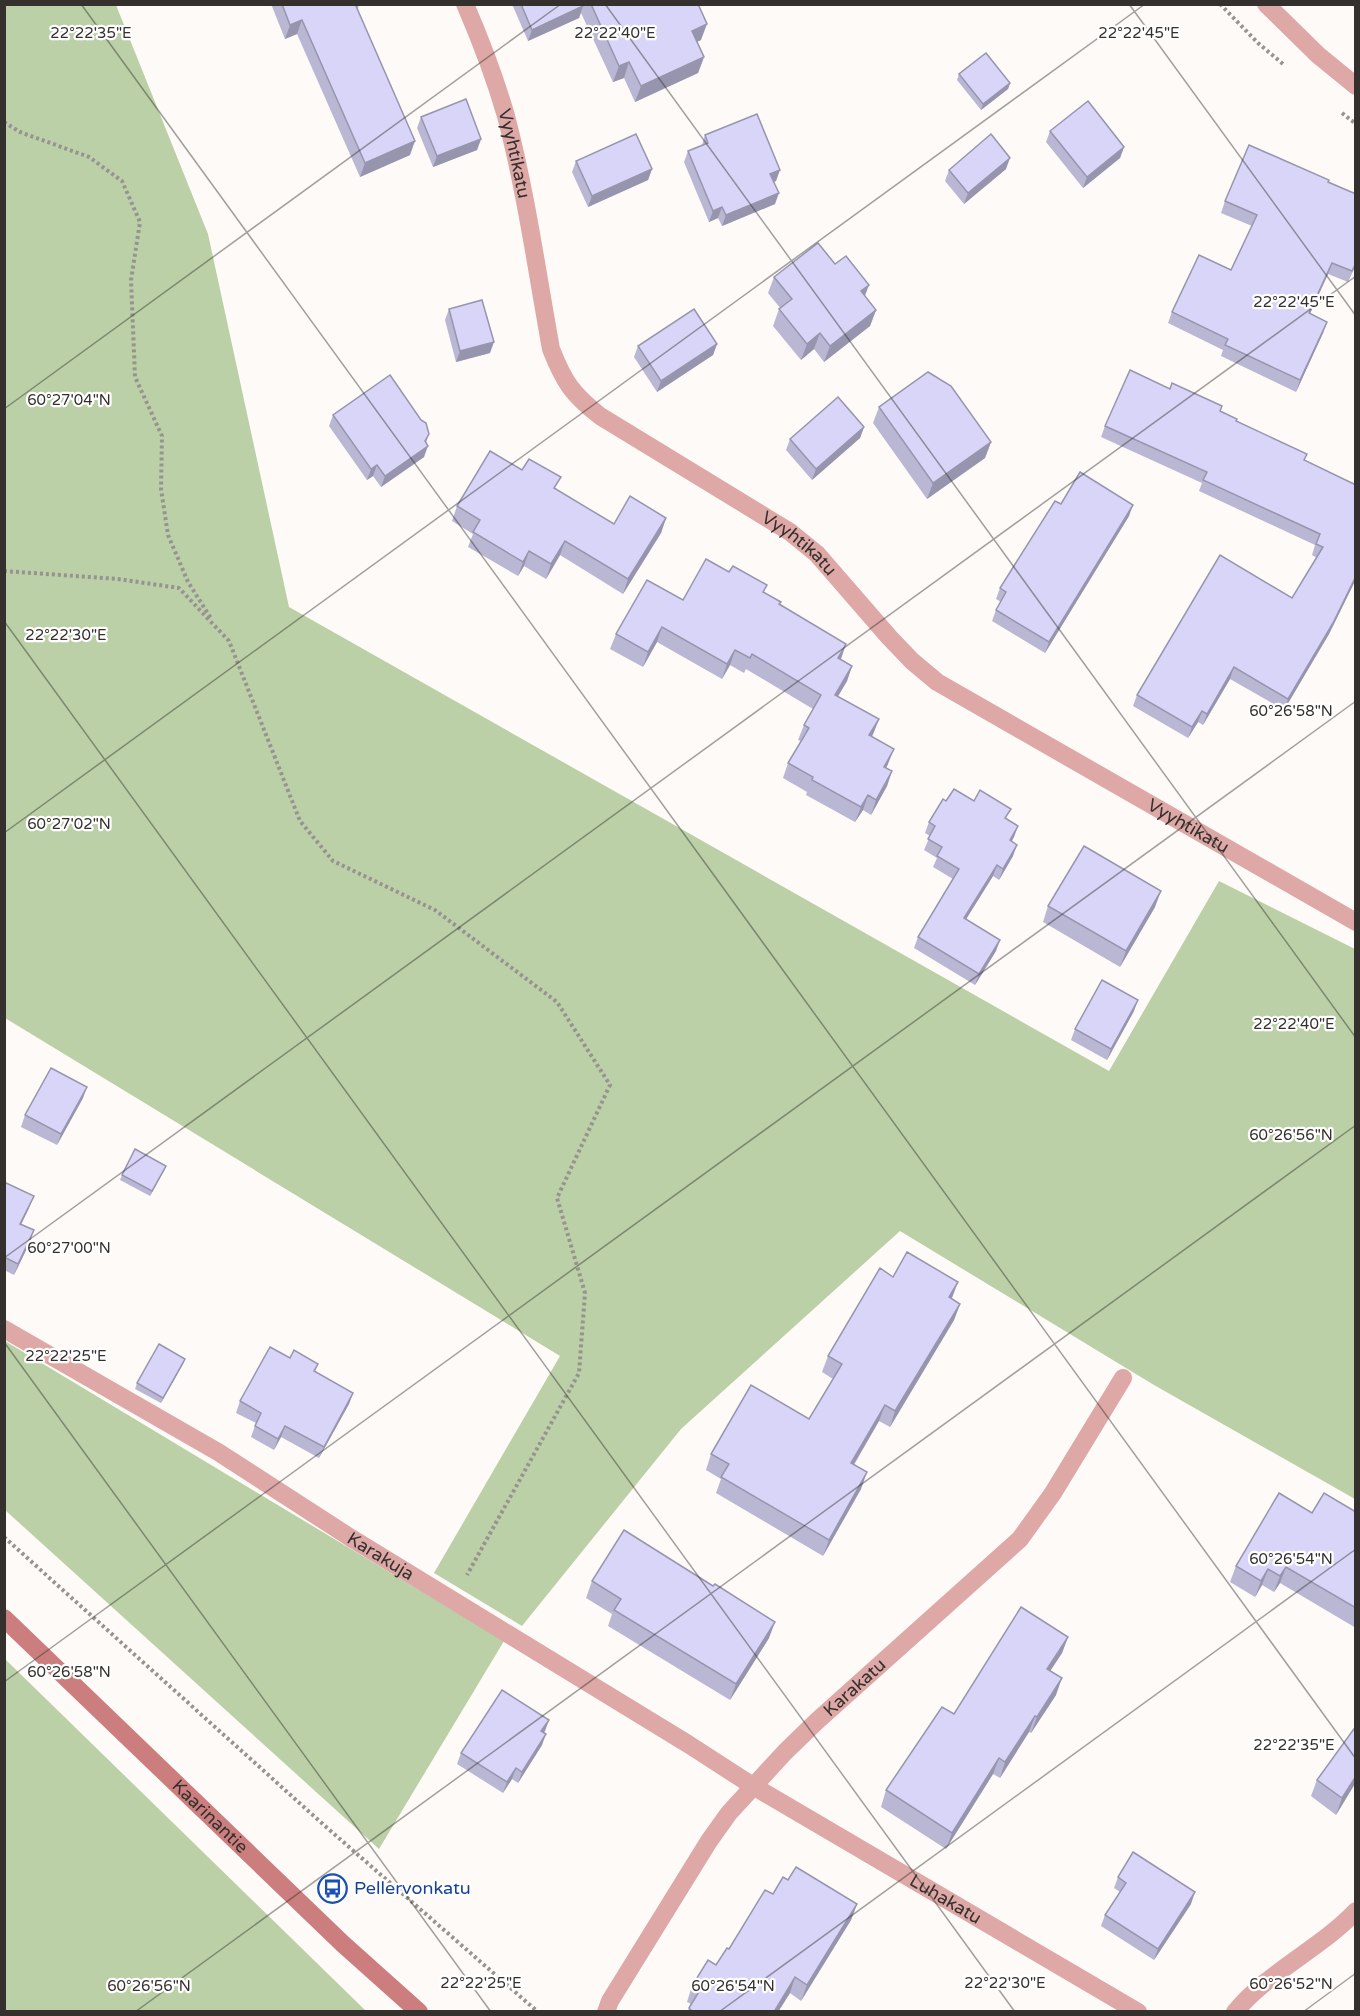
<svg xmlns="http://www.w3.org/2000/svg" width="1360" height="2016" font-family="'Varela Round',sans-serif">
	<style>
		.green { fill: #bbd0a6 }
		.lines { fill: none; stroke-linecap: round; stroke-linejoin: round }
		.path { stroke: #979391; stroke-width: 4; stroke-dasharray: 3 3; stroke-linecap: butt }
		.minor { stroke: #dda8a6; stroke-width: 18 }
		.tertiary { stroke: #dda8a6; stroke-width: 18 }
		.secondary { stroke: #cb7e7d; stroke-width: 18 }
		.wall { fill: #bab7d5 }
		.shaded-wall { fill: #9795ae }
		.building { fill: #d8d5f8; stroke: #9795ae; stroke-width: 1.5 }
		.ticks { fill: none; stroke: #34302e; stroke-width: 1.5; stroke-opacity: 0.45 }
		.labels { text-anchor: middle; stroke-width: 4.5; stroke-linejoin: round; paint-order: stroke }
		.street-label { font-size: 18px; fill: #34302e; stroke: #fff }
		.transit-label { font-size: 18px; fill: #164399; stroke: #fff; text-anchor: start }
		.ticks-label { font-size: 15px; text-anchor: middle; fill: #34302e; stroke: #fff; stroke-width: 4.5; stroke-linejoin: round; paint-order: stroke }
	</style>
	<rect width="100%" height="100%" fill="#fefaf7"/>
	<g class="green">
		<path d="M4,5H116L208,234L289,607L1109,1071L1219,881L1355,949V1499L1154,1385L900,1231L681,1429L522,1626L434,1573L560,1356L5,1018Z"/>
		<path d="M5,1341L504,1641L379,1849L5,1510Z"/>
		<path d="M4,1659H5L366,2011H5Z"/>
	</g>
	<g class="lines">
		<g class="path">
			<path d="M1220,4L1258,43L1283,64"/>
			<path d="M1342,113L1356,124"/>
			<path d="M4,122L20,132L89,157L122,181L140,222L131,280L135,377L162,436L161,489L168,535L188,582L212,620"/>
			<path d="M4,571L118,579L179,588L229,641L300,821L333,861L435,910L557,1002L610,1085L557,1198L585,1293L579,1373L467,1575"/>
			<path d="M4,1537L325,1826L538,2012"/>
		</g>
		<g class="minor">
			<path id="s1" d="M465,4C481,41 495,78 506,116C526,192 537,272 551,349C564,382 572,394 600,416L790,532L817,554L889,637L912,661L937,682L1356,922"/>
			<path id="s2" d="M4,1329L218,1452L351,1538L688,1744L753,1786L1138,2012"/>
			<path id="s3" d="M606,2012L610,2001L709,1841L729,1813L785,1752L817,1721L1020,1539L1053,1493L1123,1378"/>
			<path d="M1235,2012C1269,1971 1320,1949 1356,1911"/>
		</g>
		<path class="tertiary" d="M1266,4L1318,55L1356,86"/>
		<path class="secondary" id="s4" d="M4,1618L343,1944L419,2012"/>
	</g>
	<g class="wall">
		<path d="M271,4H359L358,9L410,155L360,177L297,34L285,39Z"/>
		<path d="M512,4H698L701,40L697,42L704,57L698,73L635,102L624,78L613,82L581,13L579,18L528,41Z"/>
		<path d="M959,74L1010,83L1008,89L981,110L957,80Z"/>
		<path d="M421,117L481,139L477,150L433,167L417,128Z"/>
		<path d="M1050,131L1124,147L1120,158L1083,188L1046,142Z"/>
		<path d="M705,135L776,181L774,182L775,204L722,226L718,218L709,222L684,162L688,151L702,145Z"/>
		<path d="M576,161L652,169L648,180L588,207L572,172Z"/>
		<path d="M1006,169L964,204L945,181L949,170Z"/>
		<path d="M1328,182L1356,194V265L1348,282L1328,274L1310,314L1327,322L1323,333L1296,392L1221,356L1223,350L1168,323L1172,312L1231,270L1252,226L1221,213L1225,201Z"/>
		<path d="M835,264L865,296L876,310L870,326L824,362L814,349L801,360L773,326L779,309H781L768,293L774,277Z"/>
		<path d="M449,309L490,353L456,362L445,320Z"/>
		<path d="M717,344L713,355L657,392L634,357L638,346Z"/>
		<path d="M879,407L991,442L985,458L927,499L873,423Z"/>
		<path d="M1220,411L1305,460L1356,485V579L1329,634L1284,710L1230,679L1203,725L1198,722L1188,738L1133,706L1137,695L1292,598L1317,558L1312,555L1315,545L1199,491L1202,483L1101,437L1105,426Z"/>
		<path d="M333,415L426,442L424,457L381,487L373,476L367,480L329,426Z"/>
		<path d="M864,427L860,438L812,480L786,450L790,439Z"/>
		<path d="M557,490L614,524L666,518L661,533L623,594L560,555L546,579L524,566L518,576L468,547L473,534L452,521L457,506Z"/>
		<path d="M1061,504L1129,516L1045,653L992,621L996,610L1001,602L996,599L1000,588Z"/>
		<path d="M729,572L767,585L764,592L780,605L841,659L852,666L847,681L838,696L879,719L872,737L888,764L886,768L892,771L887,786L871,815L863,810L855,822L806,795L807,792L783,778L788,763L801,741L798,740L804,725L813,709L746,669L744,673L730,665L722,679L657,642L643,667L610,649L616,634L683,600Z"/>
		<path d="M974,801L1018,826L1012,841L1013,856L999,880L993,876L966,919L996,951L975,985L914,948L918,937L953,879L933,867L937,858L924,850L930,836L925,833L929,822Z"/>
		<path d="M1048,906L1155,907L1120,967L1043,922Z"/>
		<path d="M1134,1011L1107,1060L1071,1040L1075,1029Z"/>
		<path d="M83,1098L57,1145L21,1127L25,1115Z"/>
		<path d="M166,1166L150,1196L120,1180L122,1175Z"/>
		<path d="M4,1182L29,1208L21,1224L30,1242L14,1275L4,1270Z"/>
		<path d="M893,1277L952,1299L960,1304L954,1320L890,1427L879,1421L854,1465L861,1489L823,1556L716,1493L721,1479L706,1470L711,1454L809,1419L833,1379L822,1372L828,1356Z"/>
		<path d="M290,1358L318,1364L315,1372L353,1393L349,1404L319,1458L281,1437L274,1450L251,1437L256,1423L236,1413L240,1401Z"/>
		<path d="M185,1359L183,1364L161,1403L135,1389L137,1383Z"/>
		<path d="M1356,1512V1628L1280,1583L1274,1592L1262,1585L1255,1597L1230,1582L1236,1566L1312,1513Z"/>
		<path d="M592,1581L713,1586L769,1638L730,1700L608,1626L612,1614L586,1598Z"/>
		<path d="M1068,1637L1062,1653L1050,1671L1056,1695L1031,1733L1029,1732L1000,1778L993,1774L946,1849L881,1807L886,1790L954,1714Z"/>
		<path d="M549,1720L543,1733L542,1745L518,1783L512,1779L503,1793L457,1764L461,1753Z"/>
		<path d="M1356,1726V1782L1336,1815L1311,1796L1317,1780Z"/>
		<path d="M1118,1877L1191,1904L1154,1960L1101,1926L1105,1915L1120,1892L1114,1888Z"/>
		<path d="M788,1880L857,1904L851,1920L801,2001L790,1993L778,2012H687L691,2004L687,2002L692,1986L716,1965L773,1894Z"/>
	</g>
	<g class="shaded-wall">
		<path d="M583,6L579,18L528,41L532,30Z"/>
		<path d="M302,20L297,34L285,39L290,25Z"/>
		<path d="M707,24L701,40L686,47L692,31Z"/>
		<path d="M704,57L698,73L635,102L641,86Z"/>
		<path d="M629,62L624,78L613,82L619,66Z"/>
		<path d="M1010,83L1008,89L981,110L983,104Z"/>
		<path d="M481,139L477,150L433,167L437,156Z"/>
		<path d="M415,141L410,155L360,177L365,163Z"/>
		<path d="M1124,147L1120,158L1083,188L1087,177Z"/>
		<path d="M1010,158L1006,169L964,204L968,193Z"/>
		<path d="M652,169L648,180L588,207L592,196Z"/>
		<path d="M780,170L776,181L766,185L770,174Z"/>
		<path d="M779,193L775,204L722,226L726,215Z"/>
		<path d="M722,207L718,218L709,222L713,211Z"/>
		<path d="M1332,263L1328,274L1305,324L1309,313Z"/>
		<path d="M869,285L863,301L861,291Z"/>
		<path d="M876,310L870,326L824,362L830,346Z"/>
		<path d="M1327,322L1323,333L1296,392L1300,380Z"/>
		<path d="M820,333L814,349L801,360L807,344Z"/>
		<path d="M494,342L490,353L456,362L460,351Z"/>
		<path d="M717,344L713,355L657,392L661,381Z"/>
		<path d="M864,427L860,438L812,480L816,469Z"/>
		<path d="M429,434L425,445L428,446L424,457L381,487L385,476L425,441Z"/>
		<path d="M991,442L985,458L927,499L933,483Z"/>
		<path d="M377,465L373,476L367,480L371,469Z"/>
		<path d="M1133,505L1129,516L1045,653L1049,642Z"/>
		<path d="M666,518L661,533L623,594L628,579Z"/>
		<path d="M565,541L560,555L546,579L551,564Z"/>
		<path d="M529,551L524,566L518,576L523,562Z"/>
		<path d="M1356,576V579L1329,634L1284,710L1288,699Z"/>
		<path d="M662,627L657,642L643,667L648,652Z"/>
		<path d="M846,644L841,659L838,658Z"/>
		<path d="M735,650L730,665L722,679L727,664Z"/>
		<path d="M852,666L847,681L830,710L835,695Z"/>
		<path d="M1234,667L1230,679L1203,725L1207,714Z"/>
		<path d="M1202,711L1198,722L1188,738L1192,727Z"/>
		<path d="M879,719L873,734L864,750L869,735Z"/>
		<path d="M894,749L888,764L879,782L884,767Z"/>
		<path d="M892,771L887,786L871,815L876,800Z"/>
		<path d="M868,795L863,810L855,822L861,807Z"/>
		<path d="M1018,826L1014,837L1006,851L1010,840Z"/>
		<path d="M1017,845L1013,856L999,880L1003,869Z"/>
		<path d="M997,865L993,876L960,929L964,918Z"/>
		<path d="M1161,891L1155,907L1120,967L1126,951Z"/>
		<path d="M1000,940L996,951L975,985L979,974Z"/>
		<path d="M1138,1000L1134,1011L1107,1060L1111,1049Z"/>
		<path d="M87,1087L83,1098L57,1145L61,1134Z"/>
		<path d="M166,1166L164,1171L150,1196L152,1191Z"/>
		<path d="M34,1196L29,1208L16,1235L20,1224Z"/>
		<path d="M34,1230L30,1242L14,1275L18,1264Z"/>
		<path d="M958,1282L952,1298L943,1313L949,1297Z"/>
		<path d="M960,1304L954,1320L890,1427L895,1411Z"/>
		<path d="M185,1359L183,1364L161,1403L163,1398Z"/>
		<path d="M353,1393L349,1404L319,1458L324,1447Z"/>
		<path d="M885,1405L879,1421L845,1479L851,1463Z"/>
		<path d="M285,1426L281,1437L274,1450L278,1439Z"/>
		<path d="M867,1472L861,1489L823,1556L829,1540Z"/>
		<path d="M1286,1567L1280,1583L1274,1592L1280,1576Z"/>
		<path d="M1268,1569L1262,1585L1255,1597L1261,1581Z"/>
		<path d="M775,1622L769,1638L730,1700L736,1684Z"/>
		<path d="M1068,1637L1062,1653L1041,1685L1047,1669Z"/>
		<path d="M1062,1678L1056,1695L1031,1733L1037,1717Z"/>
		<path d="M1035,1716L1029,1732L1000,1778L1005,1762Z"/>
		<path d="M549,1720L545,1731L537,1742L541,1731Z"/>
		<path d="M546,1734L542,1745L518,1783L522,1772Z"/>
		<path d="M999,1758L993,1774L946,1849L952,1833Z"/>
		<path d="M516,1768L512,1779L503,1793L507,1782Z"/>
		<path d="M1356,1776V1782L1336,1815L1342,1798Z"/>
		<path d="M1195,1892L1191,1904L1154,1960L1158,1949Z"/>
		<path d="M857,1904L851,1920L801,2001L807,1985Z"/>
		<path d="M795,1977L790,1993L778,2012H774Z"/>
	</g>
	<g class="building">
		<path d="M282,4H359L356,6L415,141L365,163L302,20L290,25Z"/>
		<path d="M521,4H582L583,6L532,30Z"/>
		<path d="M591,4H698L707,24L692,31L704,57L641,86L629,62L619,66Z"/>
		<path d="M986,53L1010,83L983,104L959,74Z"/>
		<path d="M466,99L481,139L437,156L421,117Z"/>
		<path d="M1088,101L1124,147L1087,177L1050,131Z"/>
		<path d="M757,114L780,170L770,174L779,193L726,215L722,207L713,211L688,151L708,143L705,135Z"/>
		<path d="M636,134L652,169L592,196L576,161Z"/>
		<path d="M991,134L1010,158L968,193L949,170Z"/>
		<path d="M1249,145L1329,180L1328,182L1356,194V263L1352,271L1332,263L1309,313L1327,322L1300,380L1225,345L1228,339L1172,312L1199,255L1231,270L1257,215L1225,201Z"/>
		<path d="M818,243L835,264L846,256L869,285L861,291L876,310L830,346L820,333L807,344L779,309L792,299L774,277Z"/>
		<path d="M482,300L494,342L460,351L449,309Z"/>
		<path d="M694,309L717,344L661,381L638,346Z"/>
		<path d="M1130,370L1170,389L1172,383L1222,406L1220,411L1237,419L1236,421L1307,454L1304,460L1356,485V576L1333,623L1288,699L1234,667L1207,714L1202,711L1192,727L1137,695L1220,555L1292,598L1323,547L1316,544L1320,534L1203,480L1207,472L1105,426Z"/>
		<path d="M928,372L951,386L991,442L933,483L879,407Z"/>
		<path d="M390,375L421,420L426,423L429,434L425,441L428,446L385,476L377,465L371,469L333,415Z"/>
		<path d="M838,397L864,427L816,469L790,439Z"/>
		<path d="M490,451L522,470L529,459L561,477L554,488L614,524L630,496L666,518L628,579L565,541L551,564L529,551L523,562L473,532L480,520L457,506Z"/>
		<path d="M1080,472L1133,505L1049,642L996,610L1006,592L1000,588L1055,501L1061,504Z"/>
		<path d="M706,559L729,572L733,566L767,585L763,592L781,602L779,604L846,644L838,658L852,666L835,695L879,719L869,735L894,749L884,767L892,771L876,800L868,795L861,807L812,780L813,777L788,763L809,728L804,725L821,695L752,654L750,658L735,650L727,664L662,627L648,652L616,634L647,580L683,600Z"/>
		<path d="M954,789L974,801L980,790L1011,809L1005,818L1018,826L1010,840L1017,845L1003,869L997,865L964,918L1000,940L979,974L918,937L959,869L937,856L942,847L928,839L935,826L929,822L943,799L946,801Z"/>
		<path d="M1084,846L1161,891L1126,951L1048,906Z"/>
		<path d="M1102,980L1138,1000L1111,1049L1075,1029Z"/>
		<path d="M51,1068L87,1087L61,1134L25,1115Z"/>
		<path d="M135,1149L166,1166L152,1191L122,1175Z"/>
		<path d="M4,1182L34,1196L20,1224L34,1230L18,1264L4,1257Z"/>
		<path d="M907,1252L958,1282L949,1297L960,1304L895,1411L885,1405L851,1463L867,1472L829,1540L721,1477L729,1464L711,1454L751,1385L809,1419L842,1364L828,1356L880,1268L893,1277Z"/>
		<path d="M159,1344L185,1359L163,1398L137,1383Z"/>
		<path d="M270,1347L290,1358L294,1350L318,1364L314,1371L353,1393L324,1447L285,1426L278,1439L255,1426L261,1413L240,1401Z"/>
		<path d="M1279,1493L1312,1513L1324,1493L1356,1512V1608L1286,1567L1280,1576L1268,1569L1261,1581L1236,1566Z"/>
		<path d="M624,1530L713,1586L715,1584L775,1622L736,1684L614,1610L621,1599L592,1581Z"/>
		<path d="M1021,1607L1068,1637L1047,1669L1062,1678L1037,1717L1035,1716L1005,1762L999,1758L952,1833L886,1790L942,1707L954,1714Z"/>
		<path d="M502,1690L549,1720L541,1731L546,1734L522,1772L516,1768L507,1782L461,1753Z"/>
		<path d="M1356,1726V1776L1342,1798L1317,1780Z"/>
		<path d="M1133,1852L1195,1892L1158,1949L1105,1915L1126,1883L1118,1877Z"/>
		<path d="M796,1867L857,1904L807,1985L795,1977L774,2012H693L689,2008L700,1990L692,1986L708,1960L716,1965L727,1948L729,1949L765,1890L773,1894L783,1877L788,1880Z"/>
	</g>
	<path class="ticks" d="M81,4L1356,1759M605,4L1356,1038M1129,4L1356,316M4,409L561,4M4,621L1015,2012M4,833L1145,4M4,1258L1356,276M4,1342L491,2012M4,1682L1356,701M135,2012L1356,1125M719,2012L1356,1549M1303,2012L1356,1973"/>
	<defs>
		<symbol id="bus-ring" viewBox="-11 -11 22 22"><circle r="9.5" fill="#fff" stroke="#1a4fb4" stroke-width="1.5"/><path d="M-5-6H5V4H4V6H2V4H-2V6H-4V4H-5ZM-3.5-4V0h7V-4ZM-3.5 1.2v1.5H-2V1.2ZM2 1.2v1.5H3.5V1.2Z" fill="#1a4fb4"/></symbol>
	</defs>
	<g fill-rule="evenodd">
		<use href="#bus-ring" x="316" y="1872" width="33" height="33"/>
	</g>
	<g class="labels">
		<g class="street-label">
			<text dy="6" stroke="none"><textPath href="#s1" startOffset="158">Vyyhtikatu</textPath></text>
			<text dy="6" stroke="none"><textPath href="#s1" startOffset="678">Vyyhtikatu</textPath></text>
			<text dy="6" stroke="none"><textPath href="#s1" startOffset="1164">Vyyhtikatu</textPath></text>
			<text dy="6" stroke="none"><textPath href="#s2" startOffset="440">Karakuja</textPath></text>
			<text dy="6" stroke="none"><textPath href="#s3" startOffset="412">Karakatu</textPath></text>
			<text dy="6" stroke="none"><textPath href="#s4" startOffset="286">Kaarinantie</textPath></text>
			<text dy="6" stroke="none"><textPath href="#s2" startOffset="1101">Luhakatu</textPath></text>
		</g>
		<g class="transit-label">
			<text x="354" y="1894">Pellervonkatu</text>
		</g>
	</g>
	<g class="ticks-label">
		<text x="91" y="38">22°22'35"E</text>
		<text x="615" y="38">22°22'40"E</text>
		<text x="1139" y="38">22°22'45"E</text>
		<text x="1294" y="307">22°22'45"E</text>
		<text x="69" y="405">60°27'04"N</text>
		<text x="66" y="640">22°22'30"E</text>
		<text x="1291" y="716">60°26'58"N</text>
		<text x="69" y="829">60°27'02"N</text>
		<text x="1294" y="1029">22°22'40"E</text>
		<text x="1291" y="1140">60°26'56"N</text>
		<text x="69" y="1253">60°27'00"N</text>
		<text x="66" y="1361">22°22'25"E</text>
		<text x="1291" y="1564">60°26'54"N</text>
		<text x="69" y="1677">60°26'58"N</text>
		<text x="1294" y="1750">22°22'35"E</text>
		<text x="481" y="1988">22°22'25"E</text>
		<text x="1005" y="1988">22°22'30"E</text>
		<text x="1291" y="1989">60°26'52"N</text>
		<text x="149" y="1991">60°26'56"N</text>
		<text x="733" y="1991">60°26'54"N</text>
	</g>
	<rect width="1360" height="2016" fill="none" stroke="#34302e" stroke-width="12"/>
</svg>
